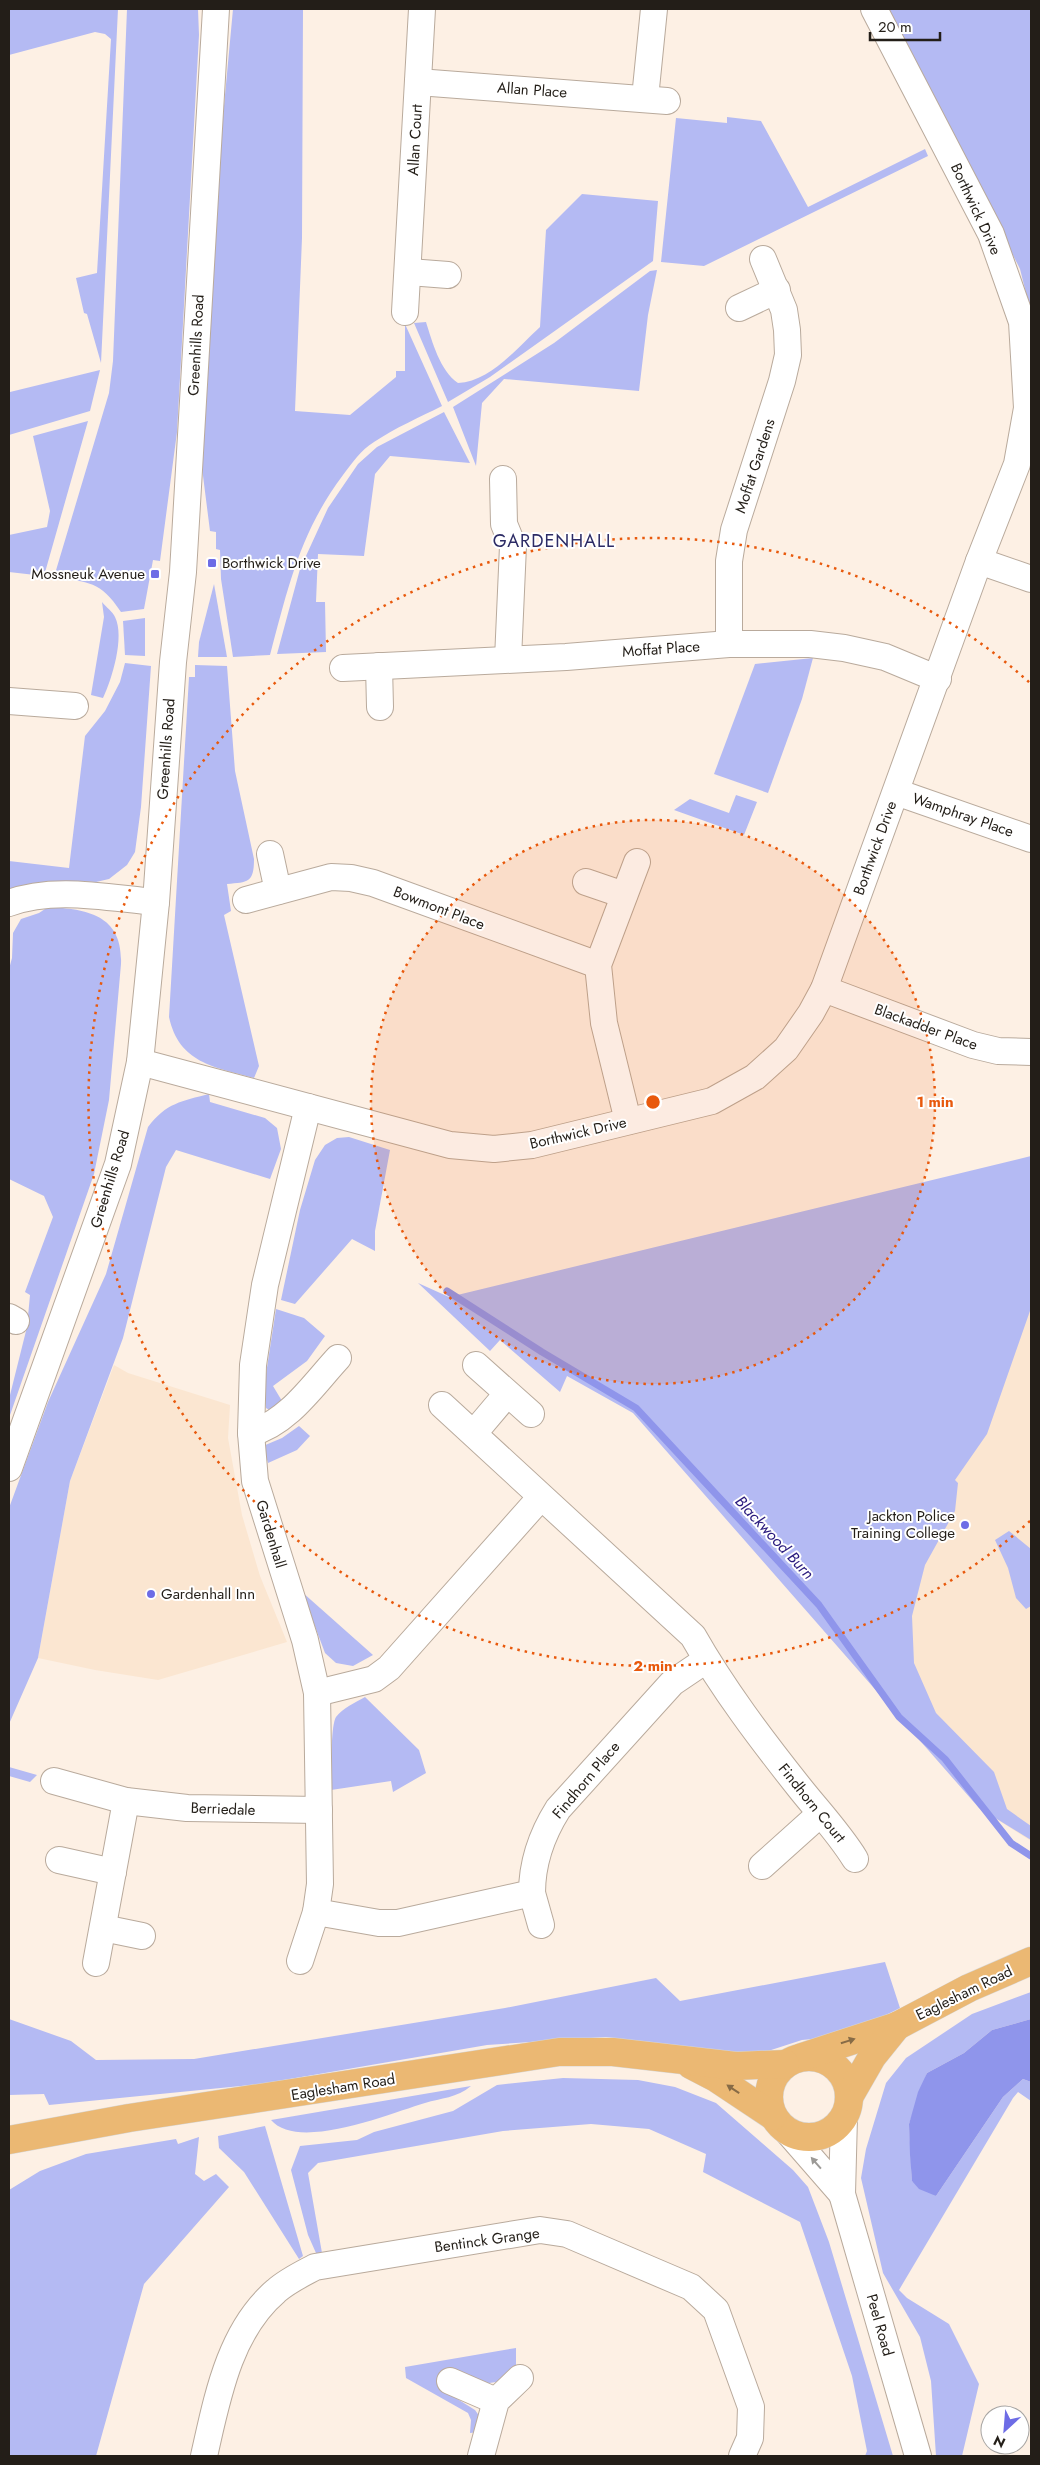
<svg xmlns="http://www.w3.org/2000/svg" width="1040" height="2465" font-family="Jost,sans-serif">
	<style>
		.built { fill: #fbe6d1 }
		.green { fill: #b4baf3 }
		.water { fill: #8f95eb }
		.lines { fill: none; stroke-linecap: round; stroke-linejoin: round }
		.stream { stroke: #8f95eb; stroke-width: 7 }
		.minor-casing { stroke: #b9aa9c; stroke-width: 28 }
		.major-casing { stroke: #d7d6d5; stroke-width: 29 }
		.minor { stroke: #fff; stroke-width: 26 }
		.major { stroke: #ebb873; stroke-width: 28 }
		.oneway { fill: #876b46 }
		.oneway2 { fill: #9c9a97 }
		.ring { fill: none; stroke: #e8590c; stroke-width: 2.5; stroke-dasharray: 2.5 5 }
		.poi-dot { fill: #6d6ce6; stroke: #fff; stroke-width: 2 }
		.labels { text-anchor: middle; stroke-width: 4; stroke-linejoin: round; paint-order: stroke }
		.street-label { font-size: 15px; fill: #231e18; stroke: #fff }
		.poi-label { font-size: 15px; fill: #231e18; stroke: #fff; text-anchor: start }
		.water-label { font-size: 16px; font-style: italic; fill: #291a7d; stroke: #fff }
		.quarter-label { font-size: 18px; letter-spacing: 1px; fill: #2c2b65; stroke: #fff }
		.centre { fill: #e8590c; stroke: #fff; stroke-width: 2.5 }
		.ring-label { font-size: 15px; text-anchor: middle; font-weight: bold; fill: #e8590c; stroke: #fff; stroke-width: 4; stroke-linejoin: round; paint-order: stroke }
	</style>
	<rect width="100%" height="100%" fill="#fdf0e4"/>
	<g class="built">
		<path d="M1031,1247V1841L979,1808L823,1630L974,1419Z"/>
		<path d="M114,1365L128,1373L230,1405L228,1438L242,1515L260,1576L287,1642L158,1680L95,1670L38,1658L70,1481Z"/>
	</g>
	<g class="green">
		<path d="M9,9H118L101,363L87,314L84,313L76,278L97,273L111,39L105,34L95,32L9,55Z"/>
		<path d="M127,9H198L199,35L177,432L160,561L153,560L144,609L121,612C100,580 89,583 54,577L109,393L113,361Z"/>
		<path d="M233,9H303L302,238L295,411L350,415L396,377V371H405V324L442,406C420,417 395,428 374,442C361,450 352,463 343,475C300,532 288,588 270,655L233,657L221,579L220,550L216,549V532L210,531L201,460L220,149Z"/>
		<path d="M888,9H1031V313L1020,269Z"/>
		<path d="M727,117L761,121L808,207L925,149L928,156L704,266L661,262L676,118L727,123Z"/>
		<path d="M582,194L658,201L653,261L490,377L448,402L414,323L426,322C432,341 440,371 458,383C490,382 518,347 540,327L546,230Z"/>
		<path d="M657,270L648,315L639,391L504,379L482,403L476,466L453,407L554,343L650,271Z"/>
		<path d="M100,370L90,411L9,435V390L10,392Z"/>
		<path d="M444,412L470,463L390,456L375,474L364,556L318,554L316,602H325L326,652L277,654L300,569L328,508L358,464L377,447Z"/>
		<path d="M88,421L44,576L9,572V535L47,527L50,511L33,436Z"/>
		<path d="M214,584L227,657H198L199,642Z"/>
		<path d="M102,602C106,607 113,612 115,617C125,637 112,679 103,698L91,695L104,617Z"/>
		<path d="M145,618V656L125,655L123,621Z"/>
		<path d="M813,658L802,699L768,793L714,774L755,664Z"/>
		<path d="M125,663L151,666L141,807L135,852L127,865L109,879L96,882L69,881L9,892V861L69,868L85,736L105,711L120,682Z"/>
		<path d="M195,665L227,666L235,771L254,859C254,883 248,882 227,884L231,911L224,915L259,1066L254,1078C214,1067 179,1063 169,1017L189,677H195Z"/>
		<path d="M736,795L757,802L744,835L674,810L690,799L729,813Z"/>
		<path d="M48,907C89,909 123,916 121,964L109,1100L94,1174L9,1418V1399L27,1327L30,1295L25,1292L53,1217L44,1196L9,1179V969L12,958L13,933L21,919L39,913Z"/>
		<path d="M209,1094L210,1102L265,1118L277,1128L281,1149L270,1179L176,1150L166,1167L123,1338L70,1481L38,1658L9,1724V1508L48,1402L106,1274L148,1127C166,1103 182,1101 209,1094Z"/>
		<path d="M349,1137L390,1150L375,1231V1251L352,1239L295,1304L281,1300L300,1210L315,1160L325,1145L337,1138Z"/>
		<path d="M1031,1156V1308L987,1434L955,1480L958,1483L955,1511L925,1565L912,1616L914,1663L936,1713L994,1772L1007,1809L1031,1826V1840L979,1808L633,1413L567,1376L560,1392L500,1340L490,1351L418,1283L449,1297Z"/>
		<path d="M276,1309L304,1318L325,1336L307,1361L273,1386L282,1401L271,1411L266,1408L264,1387Z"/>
		<path d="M299,1426L310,1436L297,1450L268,1463L263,1446L282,1438Z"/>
		<path d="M1009,1531L1031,1549V1606L1026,1609L1016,1598L1008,1568L995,1540Z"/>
		<path d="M302,1592L373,1655L353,1666L336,1663L325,1653Z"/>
		<path d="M365,1697L419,1750L426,1773L393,1792L391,1781L331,1790C332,1776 330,1727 336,1717C343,1708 356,1702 365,1697Z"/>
		<path d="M9,1767L37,1775L30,1782L9,1776Z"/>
		<path d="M885,1962L900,2008L874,2021L823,2038L802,2040L765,2052H722L606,2037L487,2045L261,2084L49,2105L44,2094L9,2095V2019L71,2041L96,2060L194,2059L505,2008L656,1978L680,2001Z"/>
		<path d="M1031,1992V2019L992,2030L964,2053L927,2073L909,2124L912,2181L936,2196L1003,2097L1023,2079L1031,2082V2101L1018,2092L1013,2098L899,2290L907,2298L949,2324L979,2384L962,2456H936L931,2381L920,2337L883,2273L861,2178L866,2149L886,2083L906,2058L972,2014Z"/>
		<path d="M563,2078L638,2080L675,2087L716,2103L793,2170L808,2187L829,2242L893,2456H865L867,2451L852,2376L800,2222L703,2172L706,2154L649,2129L591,2124L503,2131L318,2163L308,2173L322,2253H316L308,2235L291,2170L300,2146L357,2140L374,2132L453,2111L497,2085Z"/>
		<path d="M471,2086C457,2098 441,2098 425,2103C391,2113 298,2152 271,2120Z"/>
		<path d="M265,2126L303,2256L299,2259L244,2172L219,2148L218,2136Z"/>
		<path d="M199,2137L195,2174L204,2181L216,2174L229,2187L144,2284L96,2456H9V2190L40,2171L86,2154L176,2139L178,2144Z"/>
		<path d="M516,2348V2369L496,2382L443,2390L475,2410L480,2417L478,2432L470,2433L471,2420L468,2413L406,2378L405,2367Z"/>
	</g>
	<path class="water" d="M1031,2019V2082L1023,2079L1003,2097L936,2196L919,2189L912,2181L910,2155L909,2124L918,2092L927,2073L964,2053L992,2030Z"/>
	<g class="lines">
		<path class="stream" d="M447,1291L542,1352L636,1408L819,1605L899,1717L945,1759L1011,1843L1031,1856"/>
		<defs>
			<g id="minor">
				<path d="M418,82L667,101"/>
				<path d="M645,98L654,9"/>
				<path d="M409,272L448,275"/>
				<path d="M739,308L777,290"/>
				<path d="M405,312L422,9"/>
				<path d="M503,479L504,524L513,546L508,659"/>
				<path d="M979,561L1031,579"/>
				<path d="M729,644V561L734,530L782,381L788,355L787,330L784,310L763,259"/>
				<path d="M379,666L380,707"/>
				<path d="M343,668L566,657L729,644H810L844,648L885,657L938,679"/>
				<path d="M9,701L75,706"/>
				<path d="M896,792L1031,839"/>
				<path d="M270,854L278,891"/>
				<path d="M586,882L624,895"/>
				<path d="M246,900L331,877L351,878L373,883L598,965"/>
				<path d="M9,903C54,886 109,898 156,902"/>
				<path d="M824,989L973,1045L998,1051L1031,1052"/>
				<path d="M140,1062L450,1145L494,1149L532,1145L712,1101L755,1077L786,1049L811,1013L824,989L979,561L1017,464L1027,408L1022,322L991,234L874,9"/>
				<path d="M628,1121L604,1023L598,965L637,862"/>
				<path d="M9,1317L16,1321"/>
				<path d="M476,1365L531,1414"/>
				<path d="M442,1405L693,1636C723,1689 761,1739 799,1787C818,1811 839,1833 855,1859"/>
				<path d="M251,1433C288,1423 313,1385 338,1358"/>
				<path d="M474,1433L507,1394"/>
				<path d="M9,1468L118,1164L140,1062L156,902L173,662L183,572L216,9"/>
				<path d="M317,1693L374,1679L389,1668L541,1497"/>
				<path d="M54,1781L126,1801L187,1808L319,1810"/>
				<path d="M59,1860L113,1872"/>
				<path d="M762,1866L820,1814"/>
				<path d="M532,1893L541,1925"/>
				<path d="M316,1912L379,1923H398L532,1893C532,1862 541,1836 558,1809L672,1683L706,1660"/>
				<path d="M103,1928L142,1936"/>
				<path d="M300,1961L316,1912L320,1884L317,1693L305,1640L255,1481L251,1433L253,1365L265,1285L308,1107"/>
				<path d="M96,1963L126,1801"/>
				<path d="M844,2117L842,2194L918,2456"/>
				<path d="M788,2132L842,2194"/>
				<path d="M450,2381L496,2401"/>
				<path d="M204,2456C217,2399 229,2331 276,2291C287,2281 302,2274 315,2267L540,2230L567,2234L691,2287L716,2310L751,2407L750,2438L742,2456"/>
				<path d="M481,2456L496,2401L520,2378"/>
			</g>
			<g id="major">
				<circle cx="809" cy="2097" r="40"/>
				<path d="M802,2057L897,2026L969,1988L1031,1961"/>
				<path d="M691,2065L716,2078L773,2116"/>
				<path d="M849,2097L872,2057L897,2026"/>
				<path d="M9,2140L129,2118L559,2052H613L736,2066L785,2064"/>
			</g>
		</defs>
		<use href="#minor" class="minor-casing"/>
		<use href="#major" class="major-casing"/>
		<use href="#minor" class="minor"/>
		<use href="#major" class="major"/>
	</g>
	<defs><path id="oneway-solid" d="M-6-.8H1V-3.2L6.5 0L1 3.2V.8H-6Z" transform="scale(1.25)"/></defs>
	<g class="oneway">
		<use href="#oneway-solid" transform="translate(848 2041) rotate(-18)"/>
		<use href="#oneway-solid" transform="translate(733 2089) rotate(-146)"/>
	</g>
	<use class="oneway2" href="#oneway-solid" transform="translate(816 2163) rotate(-131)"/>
	<circle cx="653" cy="1102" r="282" fill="#e8590c" fill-opacity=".12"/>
	<g class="ring">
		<circle cx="653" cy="1102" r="282"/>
		<path d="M1030 1521A564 564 0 1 1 1030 683"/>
	</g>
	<g class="poi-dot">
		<rect x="207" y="558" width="10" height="10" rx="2.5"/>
		<rect x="150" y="569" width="10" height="10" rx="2.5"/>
		<circle cx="965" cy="1525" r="5"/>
		<circle cx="151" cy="1594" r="5"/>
	</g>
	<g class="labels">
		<g class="street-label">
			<text transform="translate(532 90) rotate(4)" y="5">Allan Place</text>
			<text transform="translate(415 140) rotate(-87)" y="5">Allan Court</text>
			<text transform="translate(976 209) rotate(65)" y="5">Borthwick Drive</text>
			<text transform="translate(196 345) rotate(-87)" y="5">Greenhills Road</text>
			<text transform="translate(755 466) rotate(-72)" y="5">Moffat Gardens</text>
			<text transform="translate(661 649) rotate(-4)" y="5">Moffat Place</text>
			<text transform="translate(166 749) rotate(-86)" y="5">Greenhills Road</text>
			<text transform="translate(963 815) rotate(19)" y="5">Wamphray Place</text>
			<text transform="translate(875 848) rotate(-70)" y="5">Borthwick Drive</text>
			<text transform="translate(439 908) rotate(21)" y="5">Bowmont Place</text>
			<text transform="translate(926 1027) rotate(20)" y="5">Blackadder Place</text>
			<text transform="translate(578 1133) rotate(-13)" y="5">Borthwick Drive</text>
			<text transform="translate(110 1179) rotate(-73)" y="5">Greenhills Road</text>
			<text transform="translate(271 1534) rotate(73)" y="5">Gardenhall</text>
			<text transform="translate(586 1780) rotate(-50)" y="5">Findhorn Place</text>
			<text transform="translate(812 1803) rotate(51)" y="5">Findhorn Court</text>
			<text transform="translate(223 1809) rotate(2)" y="5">Berriedale</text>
			<text transform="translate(964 1993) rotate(-26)" y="5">Eaglesham Road</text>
			<text transform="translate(343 2087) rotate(-9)" y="5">Eaglesham Road</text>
			<text transform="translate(487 2240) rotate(-8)" y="5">Bentinck Grange</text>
			<text transform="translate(880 2325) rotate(74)" y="5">Peel Road</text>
		</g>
		<g class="poi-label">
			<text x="222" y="568">Borthwick Drive</text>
			<text x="145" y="579" text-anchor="end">Mossneuk Avenue</text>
			<text x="955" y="1521" text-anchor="end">Jackton Police<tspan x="955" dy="17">Training College</tspan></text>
			<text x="161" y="1599">Gardenhall Inn</text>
		</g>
		<g class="water-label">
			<text transform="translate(775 1537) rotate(47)" y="6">Blackwood Burn</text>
		</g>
		<g class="quarter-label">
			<text x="554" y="547">GARDENHALL</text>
		</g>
	</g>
	<circle cx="653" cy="1102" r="8" class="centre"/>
	<g class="ring-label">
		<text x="935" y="1107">1 min</text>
		<text x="653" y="1671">2 min</text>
	</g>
	<rect width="1040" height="2465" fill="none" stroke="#231e18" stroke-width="20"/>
	<g transform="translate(1005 2430) rotate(206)"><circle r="24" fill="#ffffff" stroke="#a7a5a3"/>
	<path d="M0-4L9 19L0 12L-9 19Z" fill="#6d6ce6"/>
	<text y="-8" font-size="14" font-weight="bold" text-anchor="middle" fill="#231e18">N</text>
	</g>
	<path d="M870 32v8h70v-8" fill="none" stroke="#231e18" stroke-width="2.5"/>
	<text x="878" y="32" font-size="15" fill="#231e18" stroke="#ffffff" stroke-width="4" paint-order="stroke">20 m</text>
</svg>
